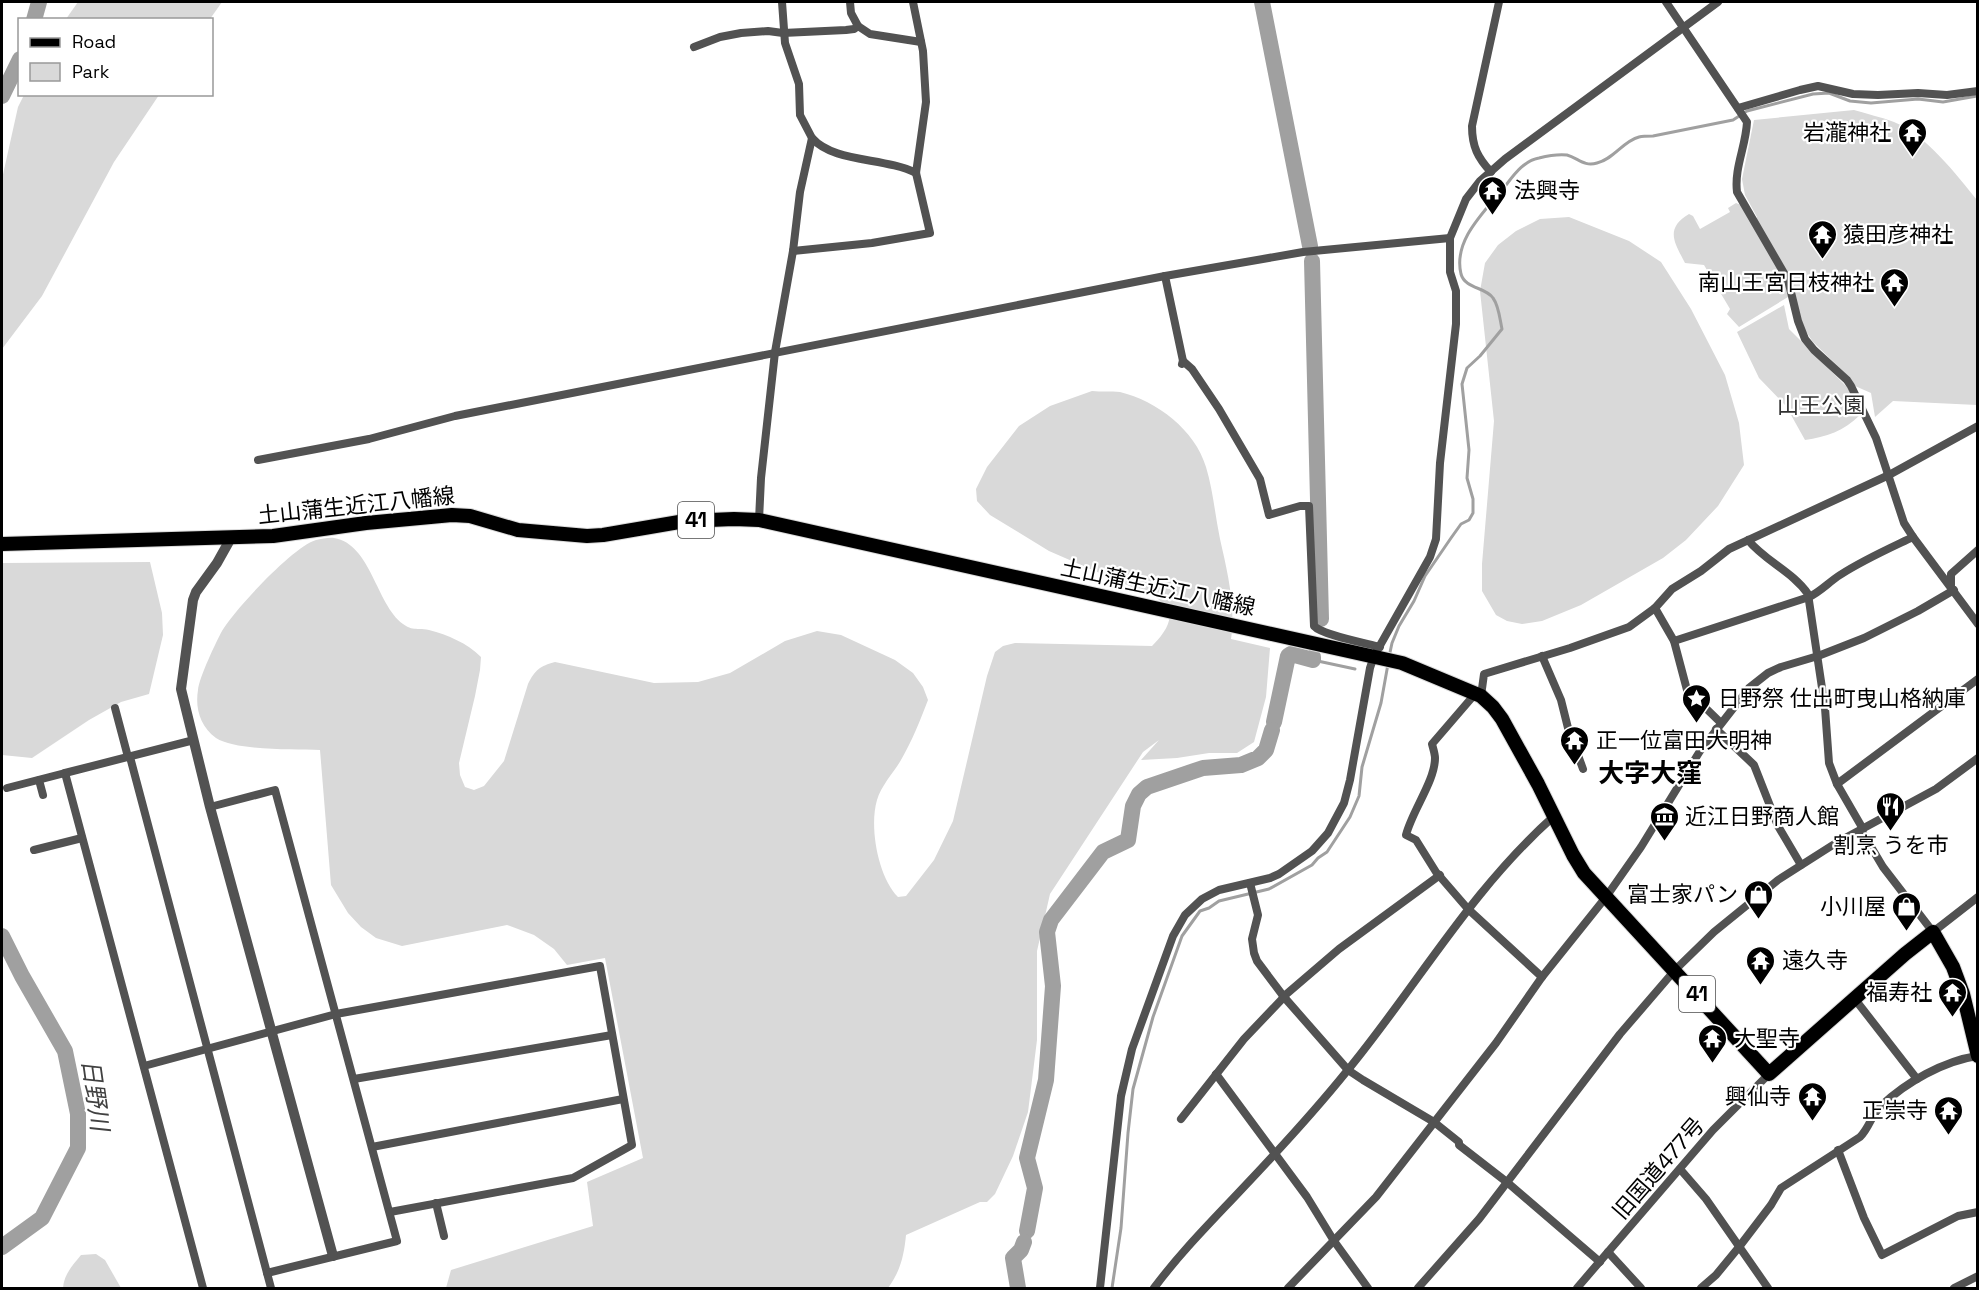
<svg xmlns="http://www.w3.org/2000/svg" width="1979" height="1290" font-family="'Space Grotesk','Noto Sans JP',sans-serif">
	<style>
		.green { fill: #d9d9d9 }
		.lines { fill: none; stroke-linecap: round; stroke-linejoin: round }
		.stream { stroke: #a0a0a0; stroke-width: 3 }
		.river { stroke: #a0a0a0; stroke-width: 16 }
		.primary-casing { stroke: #dbdbdb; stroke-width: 16 }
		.minor { stroke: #525252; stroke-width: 8 }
		.tertiary { stroke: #525252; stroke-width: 10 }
		.primary { stroke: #000; stroke-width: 14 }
		.labels { text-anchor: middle; stroke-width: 4.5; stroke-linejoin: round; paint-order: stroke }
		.shield { fill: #fff; stroke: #4c4c4c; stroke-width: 1.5 }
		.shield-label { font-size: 21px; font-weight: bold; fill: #000 }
		.poi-label { font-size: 22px; fill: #000; stroke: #fff; text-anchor: end }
		.park-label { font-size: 22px; fill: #303030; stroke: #fff }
		.street-label { font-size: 22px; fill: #000; stroke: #fff }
		.water-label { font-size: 24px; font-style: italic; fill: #414141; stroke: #fff }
		.quarter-label { font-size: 26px; font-weight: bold; fill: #000; stroke: #fff }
	</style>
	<rect width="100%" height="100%" fill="#fff"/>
	<g class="green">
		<path d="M78,2H222L210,19H66Z"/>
		<path d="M24,95H159L114,162L42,296L2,349V179L18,107Z"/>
		<path d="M1854,110C1867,114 1881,117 1894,122C1926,135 1956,174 1977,200V405L1893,401L1875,417L1871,393L1855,386L1848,376L1813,342L1803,327L1789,274L1756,219L1757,217L1745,195L1742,179L1754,120Z"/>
		<path d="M1736,203L1741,205L1785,280L1788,297L1739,327L1727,314L1730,309L1704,265L1685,263C1675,243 1664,229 1689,214L1693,216L1700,229L1730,212L1728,208Z"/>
		<path d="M1569,217L1629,241L1661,262L1691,309L1725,375L1739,423L1744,465L1718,506L1686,540L1663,558L1581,605L1542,621L1522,624L1507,621L1496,615L1482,591V564L1494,421L1480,291L1485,263L1498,245L1516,231L1540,219Z"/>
		<path d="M1784,305L1789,329L1848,388L1860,415C1844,431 1826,437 1805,440L1786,406L1759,378L1737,332Z"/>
		<path d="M1092,391C1101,392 1111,391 1120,392C1157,401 1195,430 1206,467C1213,490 1215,515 1220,539C1227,570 1236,606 1231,639L1270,648L1266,697L1254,742L1237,753H1209L1177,758L1141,760L1159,740L1143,752L1050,894L1037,951V1040L1028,1112L1013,1156L995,1194L987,1202H980L906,1235C904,1256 900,1272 888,1288H446L451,1270L593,1226L587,1182L643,1158L605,958L567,965L554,949L534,935L507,925L402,946L376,938L361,927L348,913L331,885L320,750C295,749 236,751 216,738C200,726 195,708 198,690C199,678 216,642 222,631C234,610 294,546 316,540C321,539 330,537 334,538C371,544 376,604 403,624C414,632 418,627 429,630C448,635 467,643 481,657L480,670L475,696L459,763L460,775L465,787L474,790L484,786L504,761L528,684C535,670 540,666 555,662L654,683L698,682L730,673L785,641L817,631L841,635L895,660L913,673L923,687L928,700C920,721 912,741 901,760C894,772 881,786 877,800C869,827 878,877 898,897L906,896L934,860L953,821L987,676L995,652L1003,646L1015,643L1152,646C1161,637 1174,622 1168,609C1166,605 1160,601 1157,598L1049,551L990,515L977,501L976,489L987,467L1019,426L1050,406Z"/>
		<path d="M150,562L162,613L163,635L149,694L121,702L89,720L32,758L2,755V563Z"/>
		<path d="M96,1254L105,1260L121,1288H63C64,1274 73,1265 81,1255Z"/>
	</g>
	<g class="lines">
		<g class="stream">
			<path d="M1389,657L1392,643L1399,626L1414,601L1425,576L1451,538L1461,524L1469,520L1473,513V499L1467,478L1469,450L1462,384L1467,368L1480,356L1502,329C1500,320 1499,306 1493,298C1486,287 1465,289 1461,274C1453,241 1483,213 1502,190C1512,178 1522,161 1539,158C1547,156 1558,154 1567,155C1578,158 1584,167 1597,163C1614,159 1623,141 1639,137C1643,136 1649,136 1653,136L1733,120L1747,111L1813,94L1829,93L1850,101L1871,103L1918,99L1943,102L1977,96"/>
			<path d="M1313,660L1355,669"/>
			<path d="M1112,1288L1121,1228L1128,1133L1133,1089L1153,1017L1182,936L1200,911L1209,908L1219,901L1269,889L1312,865L1318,858L1327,852L1350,817L1359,796L1362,767L1381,703L1388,664"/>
		</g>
		<g class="river">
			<path d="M1262,2L1310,246"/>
			<path d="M34,20L39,2"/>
			<path d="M2,96L20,59"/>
			<path d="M1312,261L1321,619"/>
			<path d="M1274,722L1288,656L1291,654L1313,660V657"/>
			<path d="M2,936L22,976L65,1051L78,1114V1148L42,1218L2,1247"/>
			<path d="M1027,1231L1035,1188L1027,1158L1046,1080L1053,986L1047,932L1051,920L1103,852L1128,840L1133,806L1139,794L1147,787L1203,768L1241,765L1258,758L1266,750L1272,730"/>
			<path d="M1018,1288L1013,1258L1021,1250L1024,1242"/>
		</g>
		<defs>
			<path id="primary" d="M2,544L273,536L366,523L452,515L470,516L518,530L587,536L603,535L685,521L734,519L759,520L1402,663L1481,696L1493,707L1502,719L1538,784L1573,855L1584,873L1769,1074L1905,954L1933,932L1953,967L1963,994L1978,1056"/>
		</defs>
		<use href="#primary" class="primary-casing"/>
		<g class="minor">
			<path d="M850,2L851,13L858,26"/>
			<path d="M1666,2L1747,122C1746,146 1734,168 1737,192L1788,280L1798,321L1805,339L1814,350L1847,380L1851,386L1876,438L1904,523L1913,537L1978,624"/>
			<path d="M694,47L720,37L741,33L768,31L783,33L846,30L854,29L858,26L870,34L921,42"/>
			<path d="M1738,108L1800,90L1818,86L1853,94L1878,95L1918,93L1947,95L1978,91"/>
			<path d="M812,138C834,163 884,157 916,173"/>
			<path d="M1491,172C1478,158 1472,147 1472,126L1499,2"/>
			<path d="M793,251L872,243L930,233L916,173L926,102L923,51L913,2"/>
			<path d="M1165,276L1183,361L1182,364"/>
			<path d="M1183,361L1192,369L1219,409L1260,479L1269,515L1300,506H1309L1314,626C1322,635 1365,643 1380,647"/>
			<path d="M258,460L369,439L455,416L1165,276L1303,252L1450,238"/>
			<path d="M759,520L761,478L775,352L793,251L800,192L812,138L800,115L799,84L785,43L782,2"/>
			<path d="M1748,540C1765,561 1793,572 1808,594L1825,708L1829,763L1837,784L1863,829"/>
			<path d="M1951,587V574L1978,550"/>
			<path d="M1655,608L1674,641L1687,690L1721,723"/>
			<path d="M1674,641L1809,597C1820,592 1829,582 1840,575C1863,560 1888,549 1913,537"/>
			<path d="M1542,656L1561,700L1568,728L1583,769"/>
			<path d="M1475,694L1432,744C1433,748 1435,754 1435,758C1435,781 1412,811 1406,835L1416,840L1436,872L1468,909L1542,977"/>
			<path d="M1481,696L1484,674L1570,648L1629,627L1655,608L1672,589L1701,571L1729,549L1889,475L1978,426"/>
			<path d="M115,708L128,757"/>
			<path d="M1716,729L1754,765L1778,826L1801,865"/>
			<path d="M194,740L65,773L203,1288"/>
			<path d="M130,757L271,1288"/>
			<path d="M39,780L43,795"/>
			<path d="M1837,784L1978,679"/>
			<path d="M7,788L65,773"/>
			<path d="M210,807L275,790L397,1241L267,1273"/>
			<path d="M1861,830L1883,867L1933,932L1978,897"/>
			<path d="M34,850L82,838"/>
			<path d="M1250,883L1258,915L1252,939L1254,953L1257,961L1284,997L1348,1070L1363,1080L1434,1122L1459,1142V1145L1508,1183L1600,1262"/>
			<path d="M1283,997L1339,949L1440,875"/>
			<path d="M1854,998L1917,1079"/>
			<path d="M144,1066L336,1014L600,966L632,1145L573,1178L390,1212"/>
			<path d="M1216,1074L1307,1197L1334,1241L1368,1288"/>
			<path d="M354,1079L612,1035"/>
			<path d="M1181,1119L1244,1039L1284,997"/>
			<path d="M372,1147L623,1099"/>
			<path d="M1838,1150L1864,1218L1882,1255L1958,1216L1978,1212"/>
			<path d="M1680,1169L1706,1199L1768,1288"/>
			<path d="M436,1203L444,1236"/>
			<path d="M1608,1252L1641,1288"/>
			<path d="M1100,1288L1121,1096L1132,1049L1173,936L1185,915L1202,899L1219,890L1270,878L1279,874L1312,851L1328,833L1344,803L1350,780L1370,668L1374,656L1430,557L1436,539L1440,463L1456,324V291L1450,272V238L1466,199L1480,181L1505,159L1718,2"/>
			<path d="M1154,1288C1180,1253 1211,1222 1241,1190C1278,1151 1314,1112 1347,1071C1417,986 1470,891 1553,817"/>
			<path d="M1288,1288L1376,1197L1496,1043L1542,977L1606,897L1641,847L1700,751L1749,688L1768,673L1781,667L1818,656L1864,638L1918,611L1954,590"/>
			<path d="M1418,1288L1479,1219L1620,1034L1675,970L1714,932L1778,880L1836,843L1936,789L1978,758"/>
			<path d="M1577,1288L1713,1130L1769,1074"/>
			<path d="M1701,1288L1716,1275L1739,1247L1771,1205L1781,1188L1860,1137C1870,1127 1871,1115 1881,1106C1906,1082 1944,1061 1977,1056"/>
			<path d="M1954,1288L1978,1276"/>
		</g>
		<path class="tertiary" d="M231,538L217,563L196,592L193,600L181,689L210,807L333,1256"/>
		<use href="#primary" class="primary"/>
	</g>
	<defs>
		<symbol id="temple-pin" viewBox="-11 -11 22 30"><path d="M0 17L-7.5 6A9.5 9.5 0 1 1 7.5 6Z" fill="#000" stroke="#fff"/><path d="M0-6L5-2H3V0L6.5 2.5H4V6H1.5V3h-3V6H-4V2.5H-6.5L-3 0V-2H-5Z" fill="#fff"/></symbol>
		<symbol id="sight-pin" viewBox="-11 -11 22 30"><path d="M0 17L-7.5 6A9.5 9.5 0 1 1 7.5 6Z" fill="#000" stroke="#fff"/><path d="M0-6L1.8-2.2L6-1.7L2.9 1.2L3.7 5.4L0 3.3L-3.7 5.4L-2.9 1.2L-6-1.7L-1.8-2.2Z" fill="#fff"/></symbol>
		<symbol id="restaurant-pin" viewBox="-11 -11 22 30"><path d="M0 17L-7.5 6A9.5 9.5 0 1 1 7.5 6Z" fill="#000" stroke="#fff"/><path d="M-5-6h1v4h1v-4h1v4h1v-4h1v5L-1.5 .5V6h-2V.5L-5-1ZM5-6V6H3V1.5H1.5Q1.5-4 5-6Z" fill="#fff"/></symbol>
		<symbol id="museum-pin" viewBox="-11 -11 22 30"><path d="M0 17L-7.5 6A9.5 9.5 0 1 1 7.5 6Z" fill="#000" stroke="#fff"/><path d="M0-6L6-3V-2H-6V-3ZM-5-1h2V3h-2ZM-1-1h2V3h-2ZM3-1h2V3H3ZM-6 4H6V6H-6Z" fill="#fff"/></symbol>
		<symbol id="shop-pin" viewBox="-11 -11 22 30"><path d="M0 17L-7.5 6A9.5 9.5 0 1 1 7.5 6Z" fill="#000" stroke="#fff"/><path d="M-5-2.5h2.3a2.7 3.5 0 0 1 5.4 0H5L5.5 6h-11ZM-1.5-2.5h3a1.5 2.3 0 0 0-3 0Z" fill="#fff"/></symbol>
	</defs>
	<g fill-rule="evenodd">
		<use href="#temple-pin" x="1896" y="116" width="33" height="45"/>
		<use href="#temple-pin" x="1476" y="174" width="33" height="45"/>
		<use href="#temple-pin" x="1806" y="218" width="33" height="45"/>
		<use href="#temple-pin" x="1878" y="266" width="33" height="45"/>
		<use href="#sight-pin" x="1680" y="682" width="33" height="45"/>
		<use href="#temple-pin" x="1558" y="724" width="33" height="45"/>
		<use href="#restaurant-pin" x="1874" y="790" width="33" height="45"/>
		<use href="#museum-pin" x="1648" y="800" width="33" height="45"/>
		<use href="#shop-pin" x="1742" y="878" width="33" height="45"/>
		<use href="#shop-pin" x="1890" y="890" width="33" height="45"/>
		<use href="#temple-pin" x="1744" y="944" width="33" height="45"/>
		<use href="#temple-pin" x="1936" y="976" width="33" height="45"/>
		<use href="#temple-pin" x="1696" y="1022" width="33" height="45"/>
		<use href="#temple-pin" x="1796" y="1080" width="33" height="45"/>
		<use href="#temple-pin" x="1932" y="1094" width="33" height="45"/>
	</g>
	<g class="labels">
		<g class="shield">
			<rect x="678" y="502" width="36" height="36" rx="4.5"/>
			<rect x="1679" y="976" width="36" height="36" rx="4.5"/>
		</g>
		<g class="shield-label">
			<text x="696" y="527">41</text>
			<text x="1697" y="1001">41</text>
		</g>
		<g class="poi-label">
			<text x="1891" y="140">岩瀧神社</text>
			<text x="1514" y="198" text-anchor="start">法興寺</text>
			<text x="1843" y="242" text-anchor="start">猿田彦神社</text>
			<text x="1874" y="290">南山王宮日枝神社</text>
			<text x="1718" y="706" text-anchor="start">日野祭 仕出町曳山格納庫</text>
			<text x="1596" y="748" text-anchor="start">正一位富田大明神</text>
			<text x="1685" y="824" text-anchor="start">近江日野商人館</text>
			<text x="1891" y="853" text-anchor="middle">割烹 うを市</text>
			<text x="1738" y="902">富士家パン</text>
			<text x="1886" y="914">小川屋</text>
			<text x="1782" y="968" text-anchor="start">遠久寺</text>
			<text x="1932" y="1000">福寿社</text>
			<text x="1734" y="1046" text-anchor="start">大聖寺</text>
			<text x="1791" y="1104">興仙寺</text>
			<text x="1928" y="1118">正崇寺</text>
		</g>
		<g class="park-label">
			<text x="1821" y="413">山王公園</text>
		</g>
		<g class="street-label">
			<text transform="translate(356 505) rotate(-6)" y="8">土山蒲生近江八幡線</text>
			<text transform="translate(1158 587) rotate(12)" y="8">土山蒲生近江八幡線</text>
			<text transform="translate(1658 1168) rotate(-49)" y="8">旧国道477号</text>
		</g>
		<g class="water-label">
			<text transform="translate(95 1095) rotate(82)" y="8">日野川</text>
		</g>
		<g class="quarter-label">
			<text x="1650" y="782">大字大窪</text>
		</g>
	</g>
	<rect width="1979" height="1290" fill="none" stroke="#000000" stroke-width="6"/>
	<rect x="18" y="18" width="195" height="78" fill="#ffffff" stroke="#999999" stroke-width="1.5"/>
	<rect x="30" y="38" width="30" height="9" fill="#000000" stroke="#999999" stroke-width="1.5"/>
	<text x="72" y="48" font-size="18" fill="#000000">Road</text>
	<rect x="30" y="63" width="30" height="18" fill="#d9d9d9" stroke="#999999" stroke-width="1.5"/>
	<text x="72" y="78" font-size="18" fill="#000000">Park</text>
</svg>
